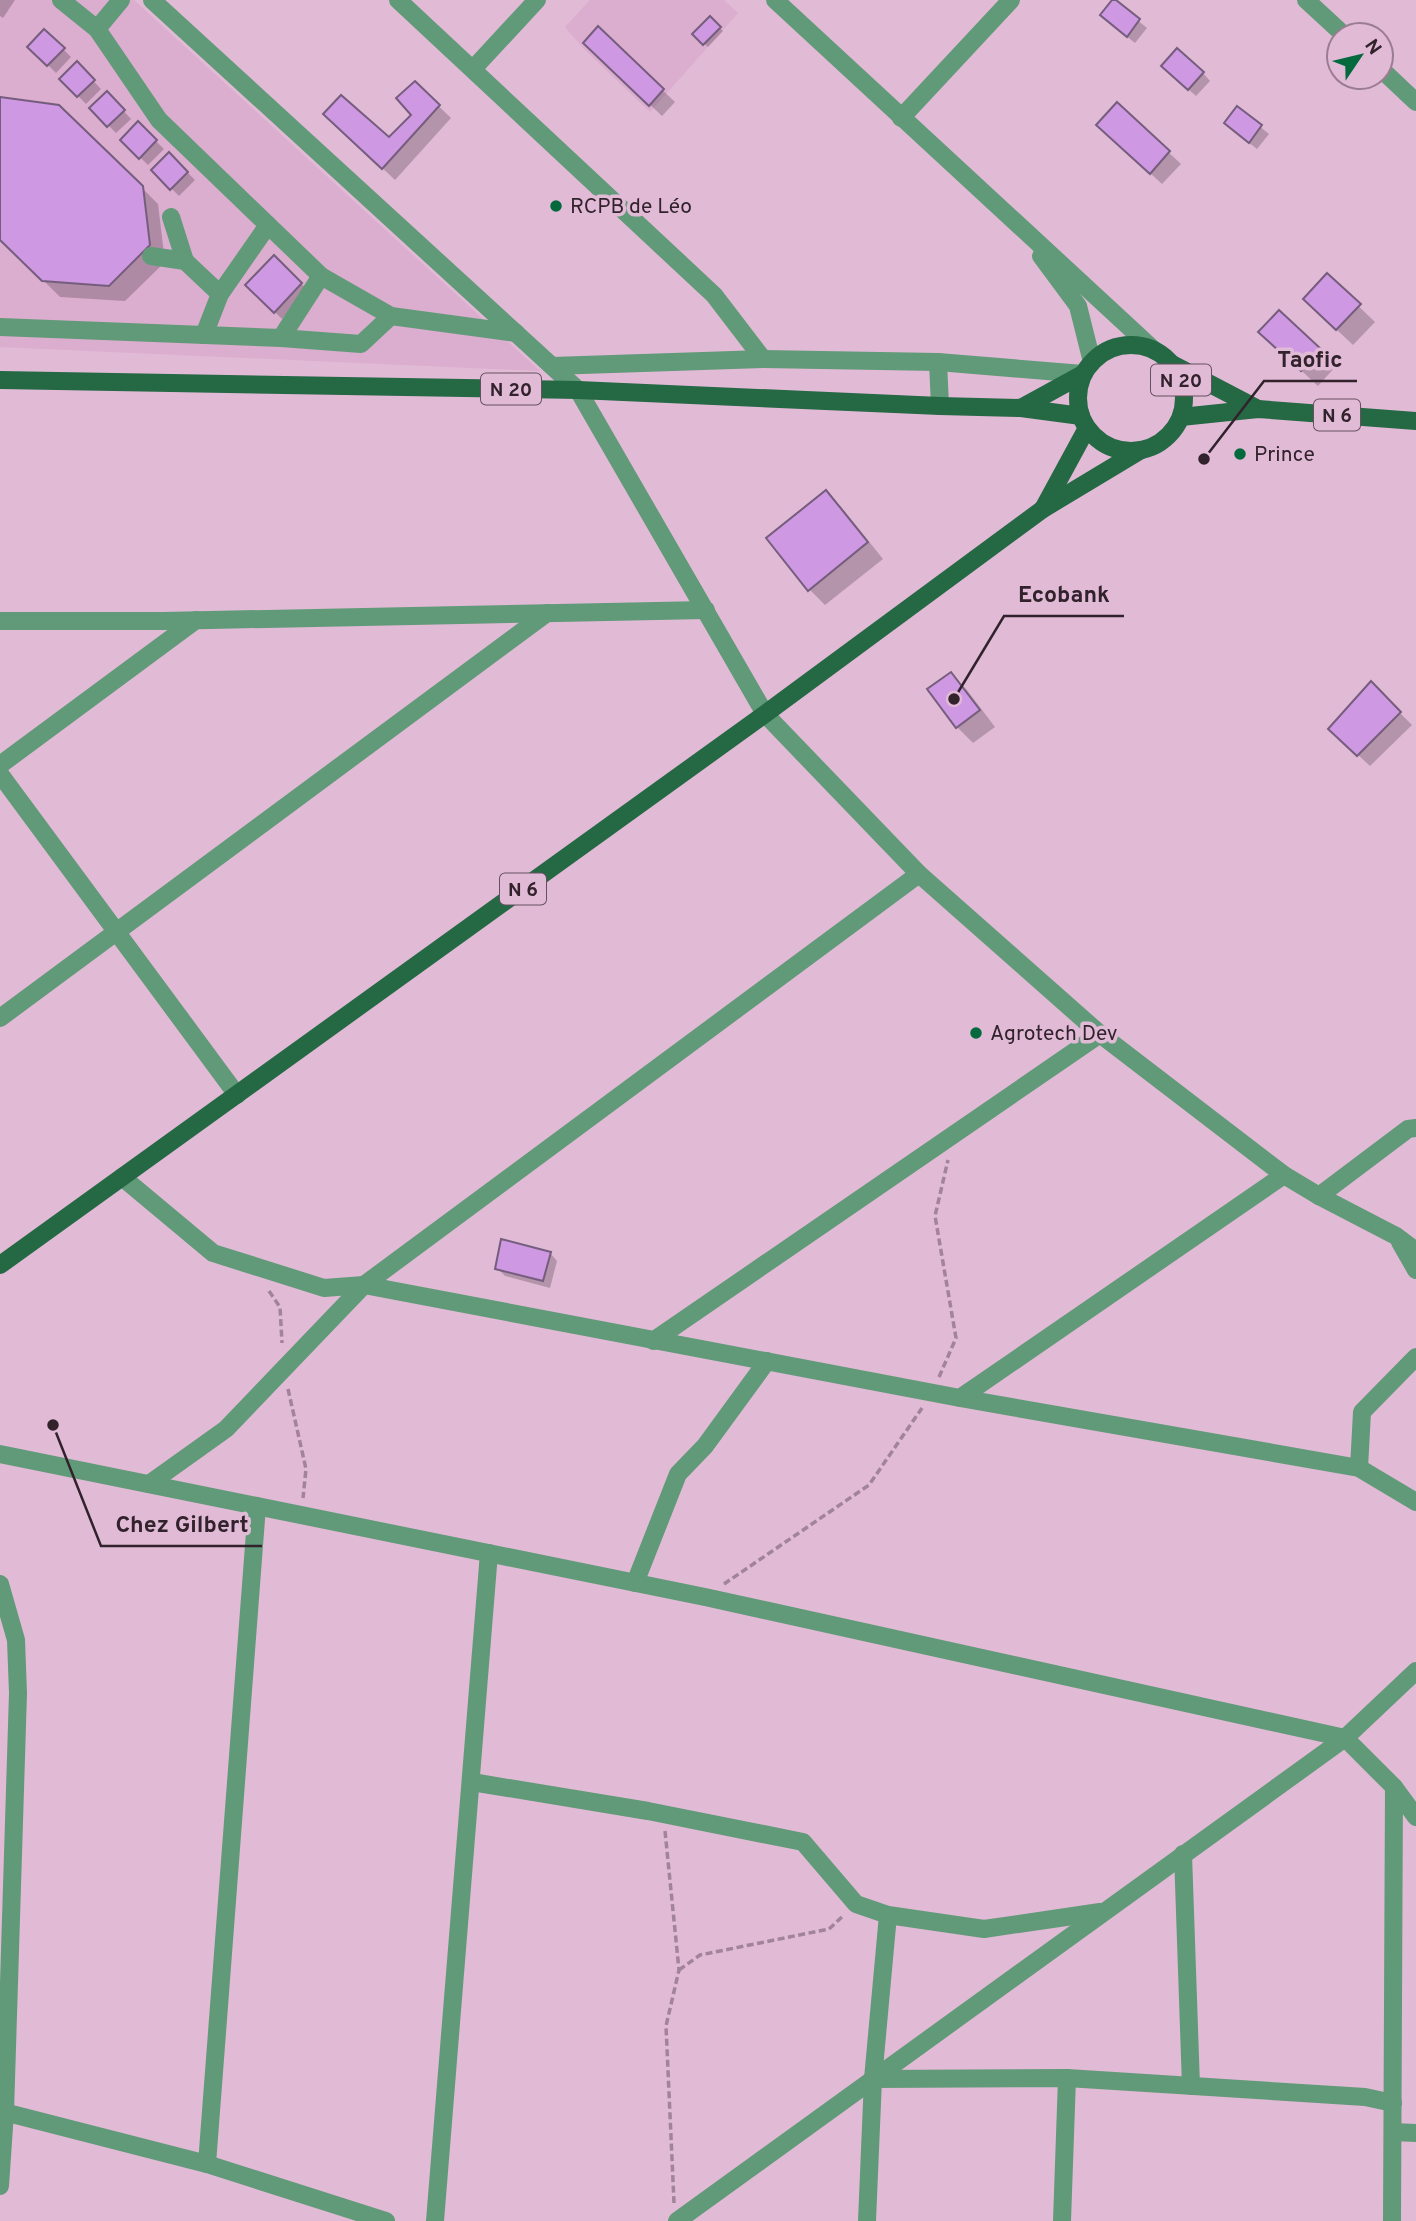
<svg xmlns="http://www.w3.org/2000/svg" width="1416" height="2221" font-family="Overpass,sans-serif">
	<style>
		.built { fill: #dbadce }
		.shadow { fill: #0003 }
		.building { fill: #ce98e2; stroke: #755d7d; stroke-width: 2 }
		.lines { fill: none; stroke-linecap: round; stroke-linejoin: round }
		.path { stroke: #a2849a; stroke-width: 3.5; stroke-dasharray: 7 3.5; stroke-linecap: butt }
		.minor { stroke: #619a78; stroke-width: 18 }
		.major { stroke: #246844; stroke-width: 18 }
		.poi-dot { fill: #05693e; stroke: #e1bad6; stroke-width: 2.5 }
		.labels { text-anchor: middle; stroke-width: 7; stroke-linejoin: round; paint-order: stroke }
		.shield { fill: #e1bad6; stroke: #66505f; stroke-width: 2 }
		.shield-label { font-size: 19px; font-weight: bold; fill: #31222c }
		.poi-label { font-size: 21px; fill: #31222c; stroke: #e1bad6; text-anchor: start }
		.leader { fill: none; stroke: #31222c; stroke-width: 2.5 }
		.callout-dot { fill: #31222c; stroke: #e1bad6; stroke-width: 2.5 }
		.callout-label { font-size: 23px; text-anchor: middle; font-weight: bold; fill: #31222c; stroke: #e1bad6; stroke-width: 7; stroke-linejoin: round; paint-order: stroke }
	</style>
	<rect width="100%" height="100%" fill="#e1bad6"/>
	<g class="built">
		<path d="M0,0H134L540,371L0,347Z"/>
		<path d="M590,0H724L738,13L650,112L583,48L565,27Z"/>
	</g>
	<g class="shadow">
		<path d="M0,0H15L3,18L0,16Z"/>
		<path d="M1114,1L1147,28L1135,43L1110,23Z"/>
		<path d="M710,18L723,31L708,47L694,34Z"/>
		<path d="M598,29L675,102L662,116L597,54Z"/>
		<path d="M45,31L71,57L56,73L30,47Z"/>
		<path d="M77,64L101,89L86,104L62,79Z"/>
		<path d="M1203,73L1210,81L1196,96L1171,74Z"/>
		<path d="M415,83L451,118L395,180L338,126L389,139L413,115Z"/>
		<path d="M107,93L131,119L116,133L91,108Z"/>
		<path d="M0,99L141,187L158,204L165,262L125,301L60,297L0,237Z"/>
		<path d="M1117,104L1181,164L1162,184L1110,136Z"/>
		<path d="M1237,108L1269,134L1257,149L1234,131Z"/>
		<path d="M138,124L164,149L148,165L122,140Z"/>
		<path d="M169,154L195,180L179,196L153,170Z"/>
		<path d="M274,258L309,291L282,319L247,285Z"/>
		<path d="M1327,276L1375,322L1353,345L1321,315Z"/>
		<path d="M1279,312L1336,366L1318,386L1277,348Z"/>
		<path d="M826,492L842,508L883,559L825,605L809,589Z"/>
		<path d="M951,674L967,690L995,727L973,743L957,727L930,690Z"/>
		<path d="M1371,684L1412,725L1370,766L1342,740Z"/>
		<path d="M550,1253L557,1261L550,1288L505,1276L497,1268Z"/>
	</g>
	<g class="building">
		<path d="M1112,0H1116L1140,19L1127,37L1100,15Z"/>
		<path d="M710,16L721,27L703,45L692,34Z"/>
		<path d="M598,26L664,89L649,106L583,43Z"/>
		<path d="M44,29L65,48L47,66L27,47Z"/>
		<path d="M1177,48L1204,72L1188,90L1161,66Z"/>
		<path d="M77,61L95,80L77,97L59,79Z"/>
		<path d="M415,81L440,105L382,169L323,114L341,95L389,137L411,115L396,98Z"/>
		<path d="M107,91L125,110L107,127L89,108Z"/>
		<path d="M0,97L59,105L143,186L150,245L109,286L42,281L0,240Z"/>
		<path d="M1117,102L1170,151L1150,174L1096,125Z"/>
		<path d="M1237,106L1262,125L1249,143L1224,123Z"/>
		<path d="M138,121L157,140L139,159L120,140Z"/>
		<path d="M169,152L188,172L170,190L151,170Z"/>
		<path d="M274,255L302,283L274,313L245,285Z"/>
		<path d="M1327,273L1361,304L1336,330L1303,299Z"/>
		<path d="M1279,310L1321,349L1301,371L1258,332Z"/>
		<path d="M826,490L868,542L808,591L766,538Z"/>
		<path d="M951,672L980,710L956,728L927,689Z"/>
		<path d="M1371,681L1401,712L1357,756L1328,729Z"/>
		<path d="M501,1239L551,1252L543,1281L495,1269Z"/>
	</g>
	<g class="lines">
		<g class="path">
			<path d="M269,1291L280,1307L282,1343"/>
			<path d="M939,1377L956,1338L935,1216L948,1160"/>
			<path d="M288,1389L306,1469L303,1498"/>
			<path d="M724,1584L869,1485L922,1408"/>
			<path d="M665,1831L679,1970L666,2026L674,2203"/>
			<path d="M679,1970L700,1955L829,1929L843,1916"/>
		</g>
		<g class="minor">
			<path d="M61,0L97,29L159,120L321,276L391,316L516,333"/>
			<path d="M152,0L578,390L765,714L919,874L1100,1034L1284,1175L1319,1196L1396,1236L1416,1251"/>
			<path d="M398,0L714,295L763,359"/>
			<path d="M775,0L1154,350"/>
			<path d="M1306,0L1344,35"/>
			<path d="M97,29L121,0"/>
			<path d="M473,69L537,0"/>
			<path d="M1381,69L1416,102"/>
			<path d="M901,118L1011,0"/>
			<path d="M171,217L185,261"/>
			<path d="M151,256L185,261L220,294"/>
			<path d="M1041,256L1078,306L1092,362"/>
			<path d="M0,327L281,338L361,344L391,316"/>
			<path d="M204,335L220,294L268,225"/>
			<path d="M281,338L321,276"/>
			<path d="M938,362L940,406"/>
			<path d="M552,366L763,359L938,362L1083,374"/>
			<path d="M0,621H163L706,610"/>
			<path d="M0,765L196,620"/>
			<path d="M0,774L237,1095"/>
			<path d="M0,1018L547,613"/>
			<path d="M122,1177L213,1253L324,1288L364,1285L960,1398L1359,1468L1416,1502"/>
			<path d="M1319,1196L1408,1129L1416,1128"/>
			<path d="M1400,1242L1416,1270"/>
			<path d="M653,1341L1100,1034"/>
			<path d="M960,1398L1284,1175"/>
			<path d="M0,1454L705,1597L1345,1738L1394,1787L1416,1817"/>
			<path d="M1359,1468L1362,1412L1416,1357"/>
			<path d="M149,1484L226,1429L364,1285L919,874"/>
			<path d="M635,1583L678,1474L705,1446L767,1361"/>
			<path d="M0,1584L16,1640L18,1693L5,2112L0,2186"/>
			<path d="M472,1782L648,1811L803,1842L856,1904L888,1915L984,1929L1100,1912"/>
			<path d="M1183,1854L1191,2086"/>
			<path d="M873,2079L1067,2078L1365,2097L1393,2103"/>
			<path d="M0,2111L207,2164L386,2221"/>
			<path d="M1393,2132L1416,2133"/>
			<path d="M207,2164L257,1506"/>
			<path d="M435,2221L489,1553"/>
			<path d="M677,2221L1345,1738L1416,1671"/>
			<path d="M867,2221L873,2079L888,1915"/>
			<path d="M1062,2221L1067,2078"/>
			<path d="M1392,2221L1394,1787"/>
		</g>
		<g class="major">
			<circle cx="1131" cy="398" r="53"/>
			<path d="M1172,364L1258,409"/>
			<path d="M0,380L578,390L940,406L1021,408L1081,416"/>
			<path d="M1021,408L1083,374"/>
			<path d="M1181,417L1258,409L1416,421"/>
			<path d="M1043,509L1087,428"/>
			<path d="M0,1265L765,714L1043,509L1141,450"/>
		</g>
	</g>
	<g class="poi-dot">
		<circle cx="556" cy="206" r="7"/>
		<circle cx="1240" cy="454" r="7"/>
		<circle cx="976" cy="1033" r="7"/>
	</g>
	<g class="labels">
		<g class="shield">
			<rect x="1151" y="364.5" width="60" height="31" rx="5"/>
			<rect x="481" y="373.5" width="60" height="31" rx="5"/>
			<rect x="1314" y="399.5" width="46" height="31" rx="5"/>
			<rect x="500" y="873.5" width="46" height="31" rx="5"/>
		</g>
		<g class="shield-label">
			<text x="1181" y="387">N 20</text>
			<text x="511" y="396">N 20</text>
			<text x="1337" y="422">N 6</text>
			<text x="523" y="896">N 6</text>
		</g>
		<g class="poi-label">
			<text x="570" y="213">RCPB de Léo</text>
			<text x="1254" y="461">Prince</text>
			<text x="990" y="1040">Agrotech Dev</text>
		</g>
	</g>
	<path class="leader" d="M1204 459L1264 381H1357M954 699L1004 616H1124M53 1425L101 1546H262"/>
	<g class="callout-dot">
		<circle cx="1204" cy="459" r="7"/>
		<circle cx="954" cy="699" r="7"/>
		<circle cx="53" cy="1425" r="7"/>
	</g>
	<g class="callout-label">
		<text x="1310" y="367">Taofic</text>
		<text x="1064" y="602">Ecobank</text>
		<text x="182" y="1532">Chez Gilbert</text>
	</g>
	<g transform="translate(1360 56) rotate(55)"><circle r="33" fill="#e1bad6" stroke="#9b7d92" stroke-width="2"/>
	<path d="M0-5L12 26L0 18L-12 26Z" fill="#05693e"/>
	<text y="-10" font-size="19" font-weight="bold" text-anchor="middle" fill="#31222c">N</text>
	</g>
</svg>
